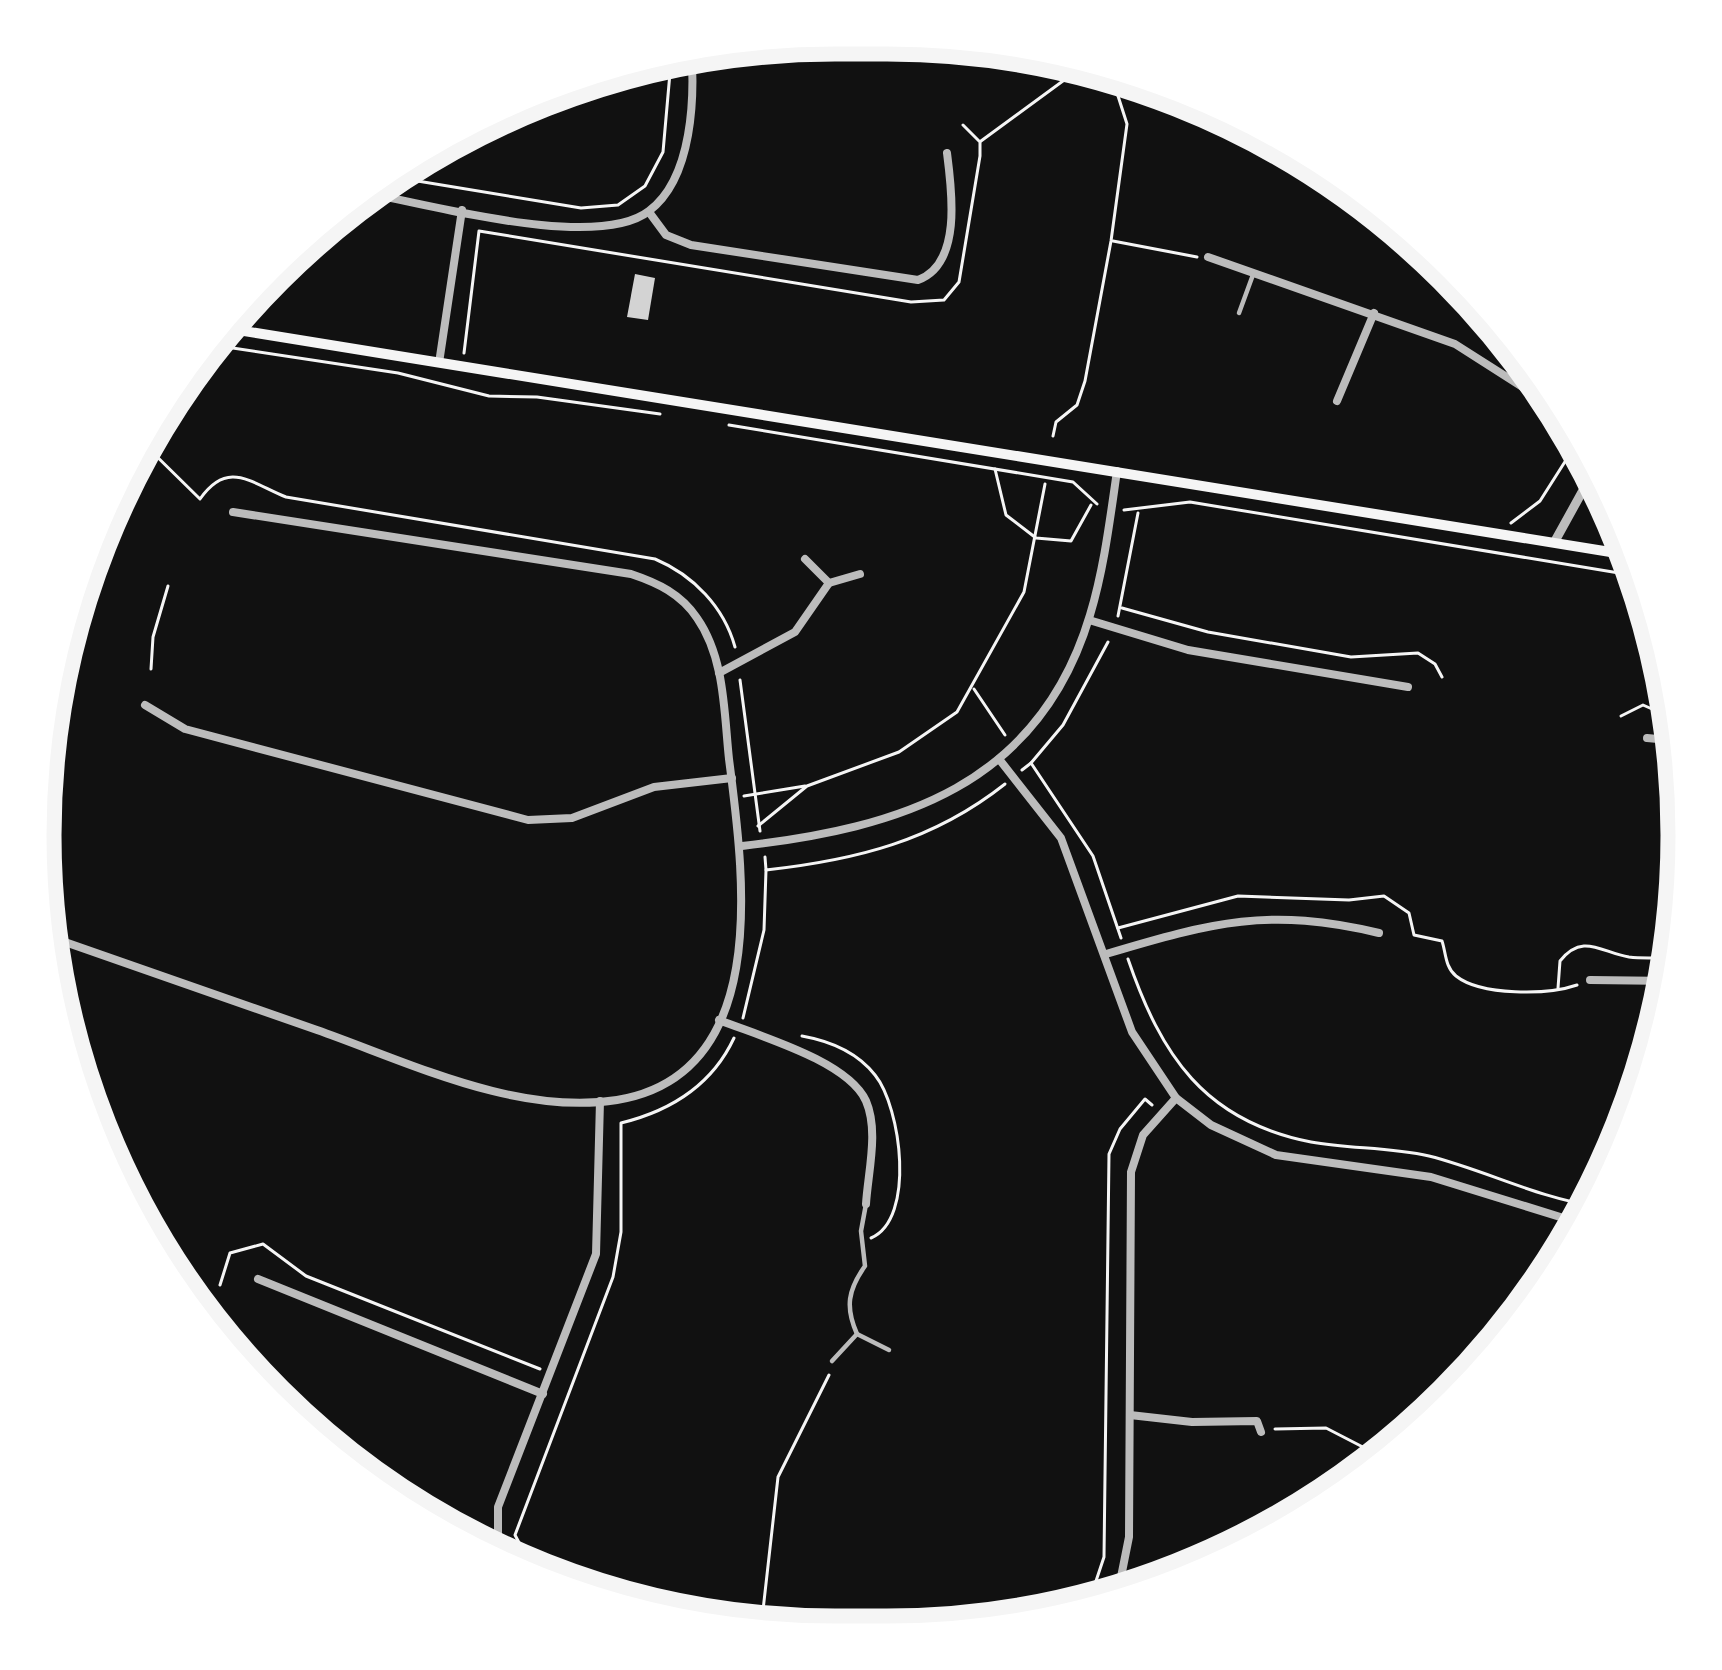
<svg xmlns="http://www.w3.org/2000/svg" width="1722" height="1670" font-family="'Alegreya Sans',sans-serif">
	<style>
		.building { fill: #d3d3d3 }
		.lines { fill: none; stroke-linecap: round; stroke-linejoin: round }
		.path { stroke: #f5f5f5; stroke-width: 3 }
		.service { stroke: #bcbcbc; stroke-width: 4.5 }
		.minor { stroke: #bcbcbc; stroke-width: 8 }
		.tertiary { stroke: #bcbcbc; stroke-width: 9 }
		.secondary { stroke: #f5f5f5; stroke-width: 10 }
		.rim { fill: none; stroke: #f5f5f5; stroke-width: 15 }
	</style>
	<rect width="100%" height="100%" fill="#111"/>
	<path class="building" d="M635,274L655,278L648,320L627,317Z"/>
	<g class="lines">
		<g class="path">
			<path d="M981,141L1082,67"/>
			<path d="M381,175L581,208L618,205L645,186L663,152L672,50"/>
			<path d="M1113,241L1197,257"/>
			<path d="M206,344L398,373L489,396L537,397L660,414"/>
			<path d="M464,353L479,231L911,302L944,300L959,282L980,156V142L963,125"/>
			<path d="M729,425L1073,482L1097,504"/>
			<path d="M1053,436L1056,422L1077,405L1085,381L1111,241L1127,124L1110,71"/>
			<path d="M141,441L200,499C228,459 251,483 286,497L655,559C693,575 724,607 735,647"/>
			<path d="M995,469L1006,515L1036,538L1071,541L1091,505"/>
			<path d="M1611,494L1596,520L1617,540"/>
			<path d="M1124,510L1190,502L1643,577"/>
			<path d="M1511,523L1540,501L1580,438"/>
			<path d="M1122,608L1208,632L1351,657L1418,653L1435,664L1442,677"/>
			<path d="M1118,616L1138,513"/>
			<path d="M1108,642L1063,725L1031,763L1093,856L1121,938"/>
			<path d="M151,669L153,637L168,586"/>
			<path d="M740,680L760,831"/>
			<path d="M974,689L1005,735"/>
			<path d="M1621,716L1643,705L1677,720"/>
			<path d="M1022,770L1031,763"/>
			<path d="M744,796L805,786"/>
			<path d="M758,826L807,786L899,752L957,712L1024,592L1045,484"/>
			<path d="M765,857L766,870C856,860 933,841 1005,784"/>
			<path d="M1118,928L1238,896L1349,900L1384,896L1409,913L1414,935L1442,941C1446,953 1445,967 1456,976C1481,996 1548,995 1577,985"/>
			<path d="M1128,959C1161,1055 1204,1121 1311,1142C1350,1149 1389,1147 1429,1156C1485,1170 1538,1198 1595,1206"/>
			<path d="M1558,988L1560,961C1583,932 1602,953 1629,957C1645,959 1662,957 1678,958"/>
			<path d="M743,1018L764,930L766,870"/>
			<path d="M802,1036C830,1041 857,1052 875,1075C901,1107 916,1219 871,1238"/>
			<path d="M734,1038C712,1085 670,1111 621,1123V1232L613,1277L515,1535L525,1554L548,1574L695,1619L794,1631L907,1621"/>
			<path d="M220,1285L230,1253L263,1244L306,1276L540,1369"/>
			<path d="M1275,1429L1326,1428L1388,1460"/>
			<path d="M1061,1615L1092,1593L1104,1557L1109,1154L1120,1129L1145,1099L1152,1105"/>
			<path d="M922,1621L1010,1624"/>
			<path d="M761,1628L778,1477L829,1375"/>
		</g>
		<g class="service">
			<path d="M1239,313L1254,272"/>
			<path d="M857,1334C845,1307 848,1290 865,1266L861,1231L866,1204"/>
			<path d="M832,1361L857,1334L889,1350"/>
		</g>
		<g class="minor">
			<path d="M361,192C425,203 596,252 649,211C693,178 695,96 691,47"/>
			<path d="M649,212L666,235L691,245L918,280C962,264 952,191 947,153"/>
			<path d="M1208,257L1455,344L1565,414"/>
			<path d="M439,363L462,210"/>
			<path d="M1337,401L1374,313"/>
			<path d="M805,559L829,583L860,574"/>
			<path d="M1089,620L1188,650L1408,687"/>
			<path d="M719,673L795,632L829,583"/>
			<path d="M145,705L185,729L528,820L572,818L654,787L732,778"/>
			<path d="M1647,738L1680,741"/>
			<path d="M999,759L1061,838L1132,1032L1176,1098L1211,1125L1276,1155L1431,1177L1586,1225"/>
			<path d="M742,846C900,828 1039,786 1090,615C1104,569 1110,519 1117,471"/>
			<path d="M42,934C134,966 226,998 317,1030C408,1062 517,1116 617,1100C774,1074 743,870 729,759C724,713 725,658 697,618C681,594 658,583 631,574L233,512"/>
			<path d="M1106,954C1213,922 1269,907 1379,933"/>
			<path d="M1590,980L1673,981"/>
			<path d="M719,1020C759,1036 848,1061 866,1101C879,1131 868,1172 866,1204"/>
			<path d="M258,1279L543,1394"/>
			<path d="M1130,1415L1192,1422L1257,1421L1261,1432"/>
			<path d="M508,1563L498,1544V1507L596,1254L600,1101"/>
			<path d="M1112,1592L1124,1599"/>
			<path d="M1099,1608L1121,1577L1129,1537L1131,1172L1143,1135L1176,1098"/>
			<path d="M909,1635L947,1634"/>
		</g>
		<path class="tertiary" d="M1555,541L1597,465"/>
		<path class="secondary" d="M219,327L1635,556"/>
	</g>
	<path d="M0 0H1722V1670H0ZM835 54H887A781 781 0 0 1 1668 835V835A781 781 0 0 1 887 1616H835A781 781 0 0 1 54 835V835A781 781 0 0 1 835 54Z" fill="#fff" fill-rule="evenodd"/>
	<path class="rim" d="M835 54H887A781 781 0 0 1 1668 835V835A781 781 0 0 1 887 1616H835A781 781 0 0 1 54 835V835A781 781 0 0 1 835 54Z"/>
</svg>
